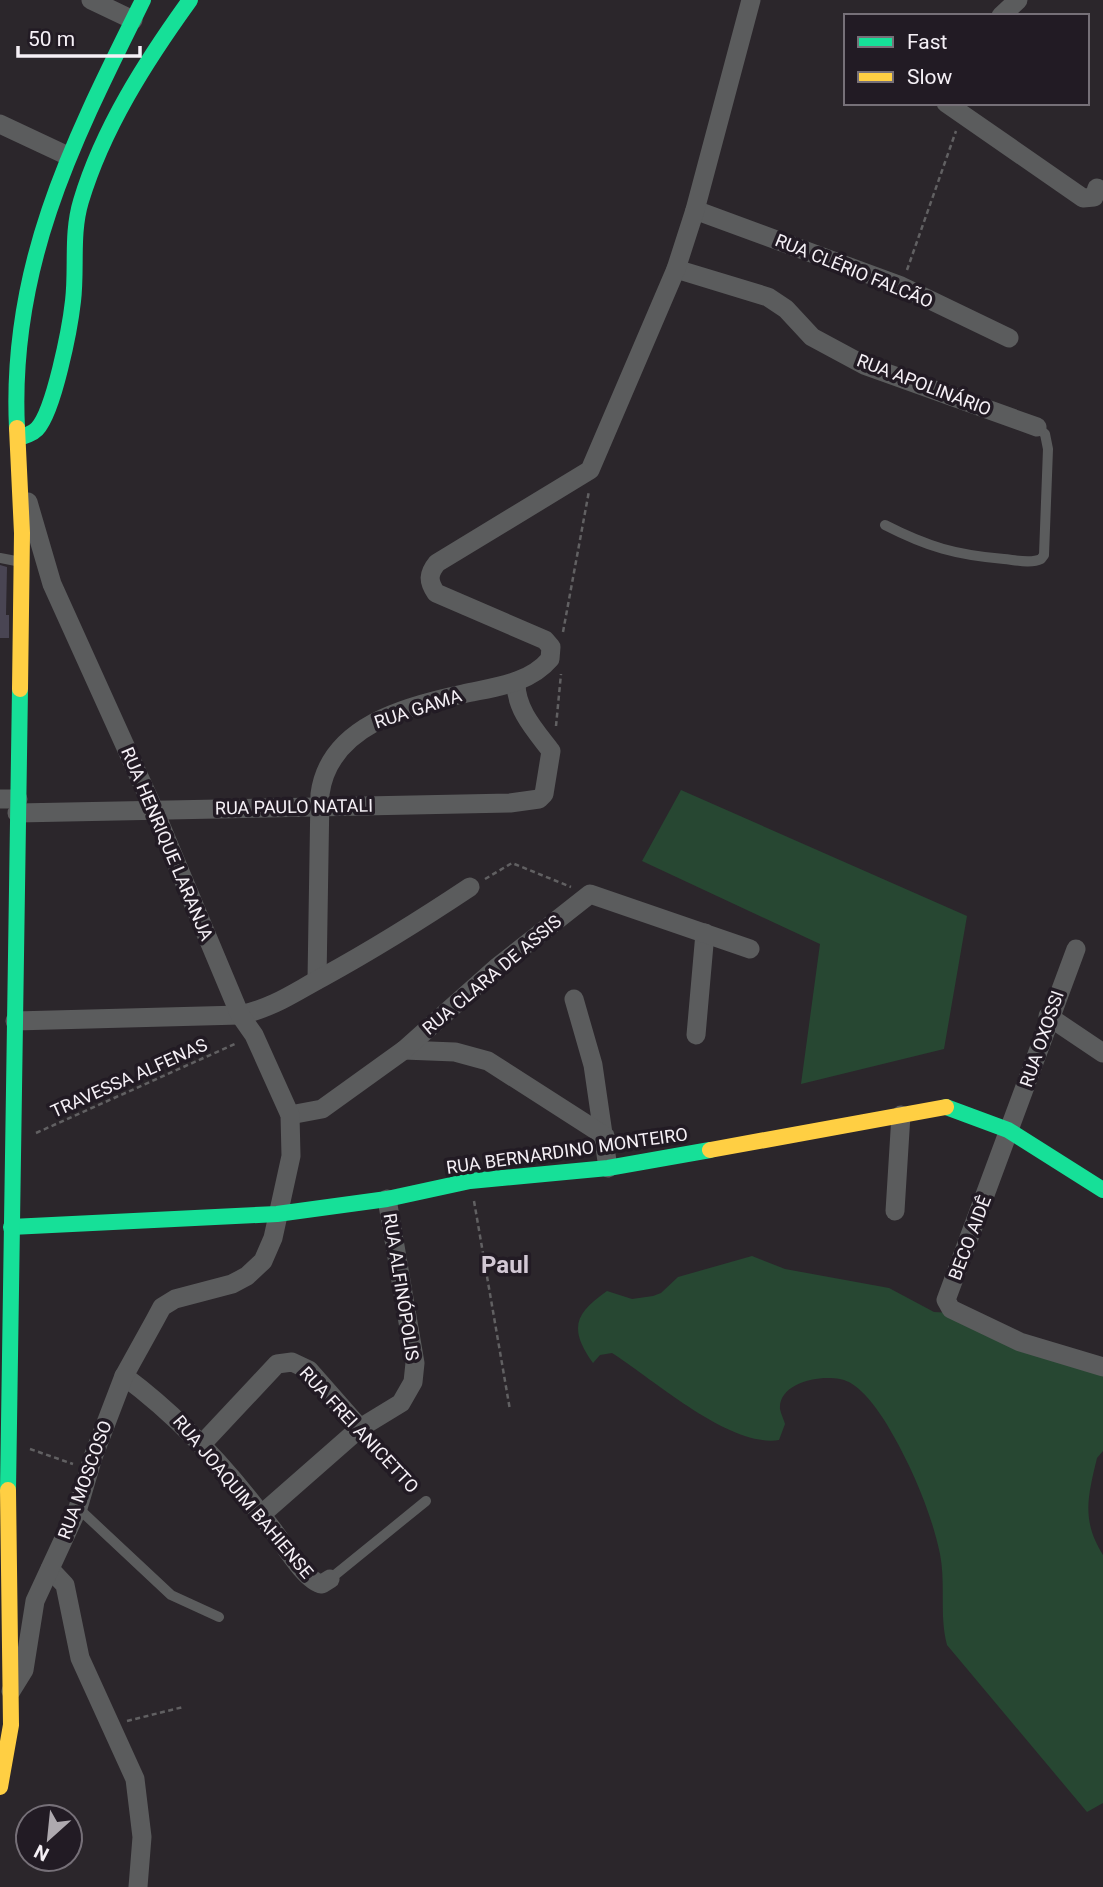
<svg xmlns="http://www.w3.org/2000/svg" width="1103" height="1887" font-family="Roboto,sans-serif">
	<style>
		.green { fill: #274732 }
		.building { fill: #494553 }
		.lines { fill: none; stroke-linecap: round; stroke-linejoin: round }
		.path { stroke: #616062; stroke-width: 2.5; stroke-dasharray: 5 3.5; stroke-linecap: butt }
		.lane { stroke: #5b5c5d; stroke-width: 10 }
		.street { stroke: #5b5c5d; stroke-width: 19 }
		.fast { stroke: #16e098; stroke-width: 16 }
		.slow { stroke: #ffcf43; stroke-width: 16 }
		.labels { text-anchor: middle; stroke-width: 7; stroke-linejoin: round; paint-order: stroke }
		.street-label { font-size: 18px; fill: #f5f0f6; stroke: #221b24 }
		.district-label { font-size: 24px; font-weight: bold; fill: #d2c8d4; stroke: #221b24 }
	</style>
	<rect width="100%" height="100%" fill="#2b262b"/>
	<g class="green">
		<path d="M681,790L967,916L944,1049L801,1084L820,944L642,861Z"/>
		<path d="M752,1256L785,1269L889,1288L934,1312L954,1313L1103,1368V1451L1097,1458C1088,1496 1081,1520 1103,1555V1803L1087,1812L947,1645C939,1615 946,1584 940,1554C932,1515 913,1470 893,1435C884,1418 866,1391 849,1382C830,1372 778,1380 780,1409C781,1414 784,1420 785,1424L779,1440C730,1448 653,1379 612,1353L600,1355L593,1363C569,1329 574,1314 607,1291L632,1299L653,1296L661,1293L678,1277Z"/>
	</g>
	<path class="building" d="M0,565L7,567L6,615H9V638H0Z"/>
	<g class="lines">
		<g class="path">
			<path d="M907,270L956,131"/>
			<path d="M563,632L589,491"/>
			<path d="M556,726L561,674"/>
			<path d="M485,879L512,863L571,887"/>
			<path d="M36,1133L237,1043"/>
			<path d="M474,1201L510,1410"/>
			<path d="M372,1441L417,1491"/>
			<path d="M30,1449L73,1464"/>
			<path d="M127,1721L183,1707"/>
		</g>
		<g class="lane">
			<path d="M885,525C928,547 956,555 1004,559C1015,560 1031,564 1041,559L1044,555L1048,449L1045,434L1037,427"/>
			<path d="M0,558L21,562"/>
			<path d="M78,1508L171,1595L219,1617"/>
			<path d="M330,1579L426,1501"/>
		</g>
		<g class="street">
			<path d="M91,0L133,20"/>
			<path d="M1001,16L1018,0"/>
			<path d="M946,103L1083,198L1094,197L1097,188"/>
			<path d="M0,124L66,155"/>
			<path d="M695,210L901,286L1009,338"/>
			<path d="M676,269L768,297L786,309L812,337L864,365L1037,427"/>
			<path d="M0,799H18"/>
			<path d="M17,813L510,803L539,799L544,794L551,751C535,730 516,710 516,683"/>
			<path d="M1076,949L946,1300L951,1309L1020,1342L1103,1367"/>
			<path d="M317,980L320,794C329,726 406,706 463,694C494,687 529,684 550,659L551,647L545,640L436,593C428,581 428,574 437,563L590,470L676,269L695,210L751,0"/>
			<path d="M574,999L593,1065L608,1168"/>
			<path d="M1048,1016L1103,1053"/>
			<path d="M15,1021L240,1015C275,1007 293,993 323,977C374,949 422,919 470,887"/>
			<path d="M696,1035L705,933"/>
			<path d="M404,1050L455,1052L488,1061L605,1136"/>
			<path d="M290,1115L322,1109L404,1050L496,968L590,894L750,949"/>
			<path d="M895,1211L901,1115"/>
			<path d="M124,1376C182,1419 230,1472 273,1530C283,1543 306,1582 322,1584L330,1579"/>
			<path d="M202,1444L277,1364L292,1362L309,1370L360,1428"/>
			<path d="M262,1514L360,1428L401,1403L413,1382L415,1363L387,1199"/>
			<path d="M50,1569L65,1585L80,1658L135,1779L142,1837L138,1887"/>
			<path d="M11,1691L24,1670L35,1601L78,1508L93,1457L124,1376L155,1320L162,1307L175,1299L232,1284L247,1276L263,1261L273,1238L291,1156L290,1115L254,1035L240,1015L155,812L52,584L28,502"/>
		</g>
		<g class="fast">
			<path d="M17,428C9,266 73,141 143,0"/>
			<path d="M18,438C25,436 32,434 37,429C54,411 70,328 73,301C77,268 71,234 81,201C103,128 146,61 190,0"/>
			<path d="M946,1107L1008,1130L1103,1190"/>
			<path d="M11,1227L277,1214L387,1199L470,1181L608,1168L710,1150"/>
			<path d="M8,1490L20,689"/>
		</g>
		<g class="slow">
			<path d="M17,428L22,533L20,689"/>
			<path d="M710,1150L946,1107"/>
			<path d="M0,1787L11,1725L8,1490"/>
		</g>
	</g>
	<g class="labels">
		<g class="street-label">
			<text transform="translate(854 271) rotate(22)" y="6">RUA CLÉRIO FALCÃO</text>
			<text transform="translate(924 385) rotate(21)" y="6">RUA APOLINÁRIO</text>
			<text transform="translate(418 709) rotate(-18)" y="6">RUA GAMA</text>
			<text transform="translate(294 807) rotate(-1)" y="6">RUA PAULO NATALI</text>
			<text transform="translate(167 844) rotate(67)" y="6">RUA HENRIQUE LARANJA</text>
			<text transform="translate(492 975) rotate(-40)" y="6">RUA CLARA DE ASSIS</text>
			<text transform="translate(1042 1039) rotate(-71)" y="6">RUA OXOSSI</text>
			<text transform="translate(129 1078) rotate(-24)" y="6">TRAVESSA ALFENAS</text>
			<text transform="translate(567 1151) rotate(-8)" y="6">RUA BERNARDINO MONTEIRO</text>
			<text transform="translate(970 1238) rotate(-69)" y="6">BECO AIDÊ</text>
			<text transform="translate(401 1287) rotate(81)" y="6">RUA ALFINÓPOLIS</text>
			<text transform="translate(359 1430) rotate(47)" y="6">RUA FREI ANICETTO</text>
			<text transform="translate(85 1480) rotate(-70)" y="6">RUA MOSCOSO</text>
			<text transform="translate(243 1497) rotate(50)" y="6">RUA JOAQUIM BAHIENSE</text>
		</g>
		<g class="district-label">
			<text x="505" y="1273">Paul</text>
		</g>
	</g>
	<rect x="844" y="14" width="245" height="91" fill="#221b24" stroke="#767078" stroke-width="2"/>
	<rect x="858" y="37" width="35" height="10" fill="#16e098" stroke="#767078" stroke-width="2"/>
	<text x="907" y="49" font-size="21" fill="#f5f0f6">Fast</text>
	<rect x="858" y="72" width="35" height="10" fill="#ffcf43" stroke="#767078" stroke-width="2"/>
	<text x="907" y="84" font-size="21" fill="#f5f0f6">Slow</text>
	<g transform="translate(49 1838) rotate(207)"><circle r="33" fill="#221b24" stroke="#767078" stroke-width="2"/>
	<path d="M0-5L12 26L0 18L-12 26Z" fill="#aea9af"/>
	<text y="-10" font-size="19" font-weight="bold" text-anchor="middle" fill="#f5f0f6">N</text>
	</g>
	<path d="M18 46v10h122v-10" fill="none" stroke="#f5f0f6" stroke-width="3.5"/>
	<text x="28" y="46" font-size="21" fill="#f5f0f6" stroke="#221b24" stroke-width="5" paint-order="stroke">50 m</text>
</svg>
